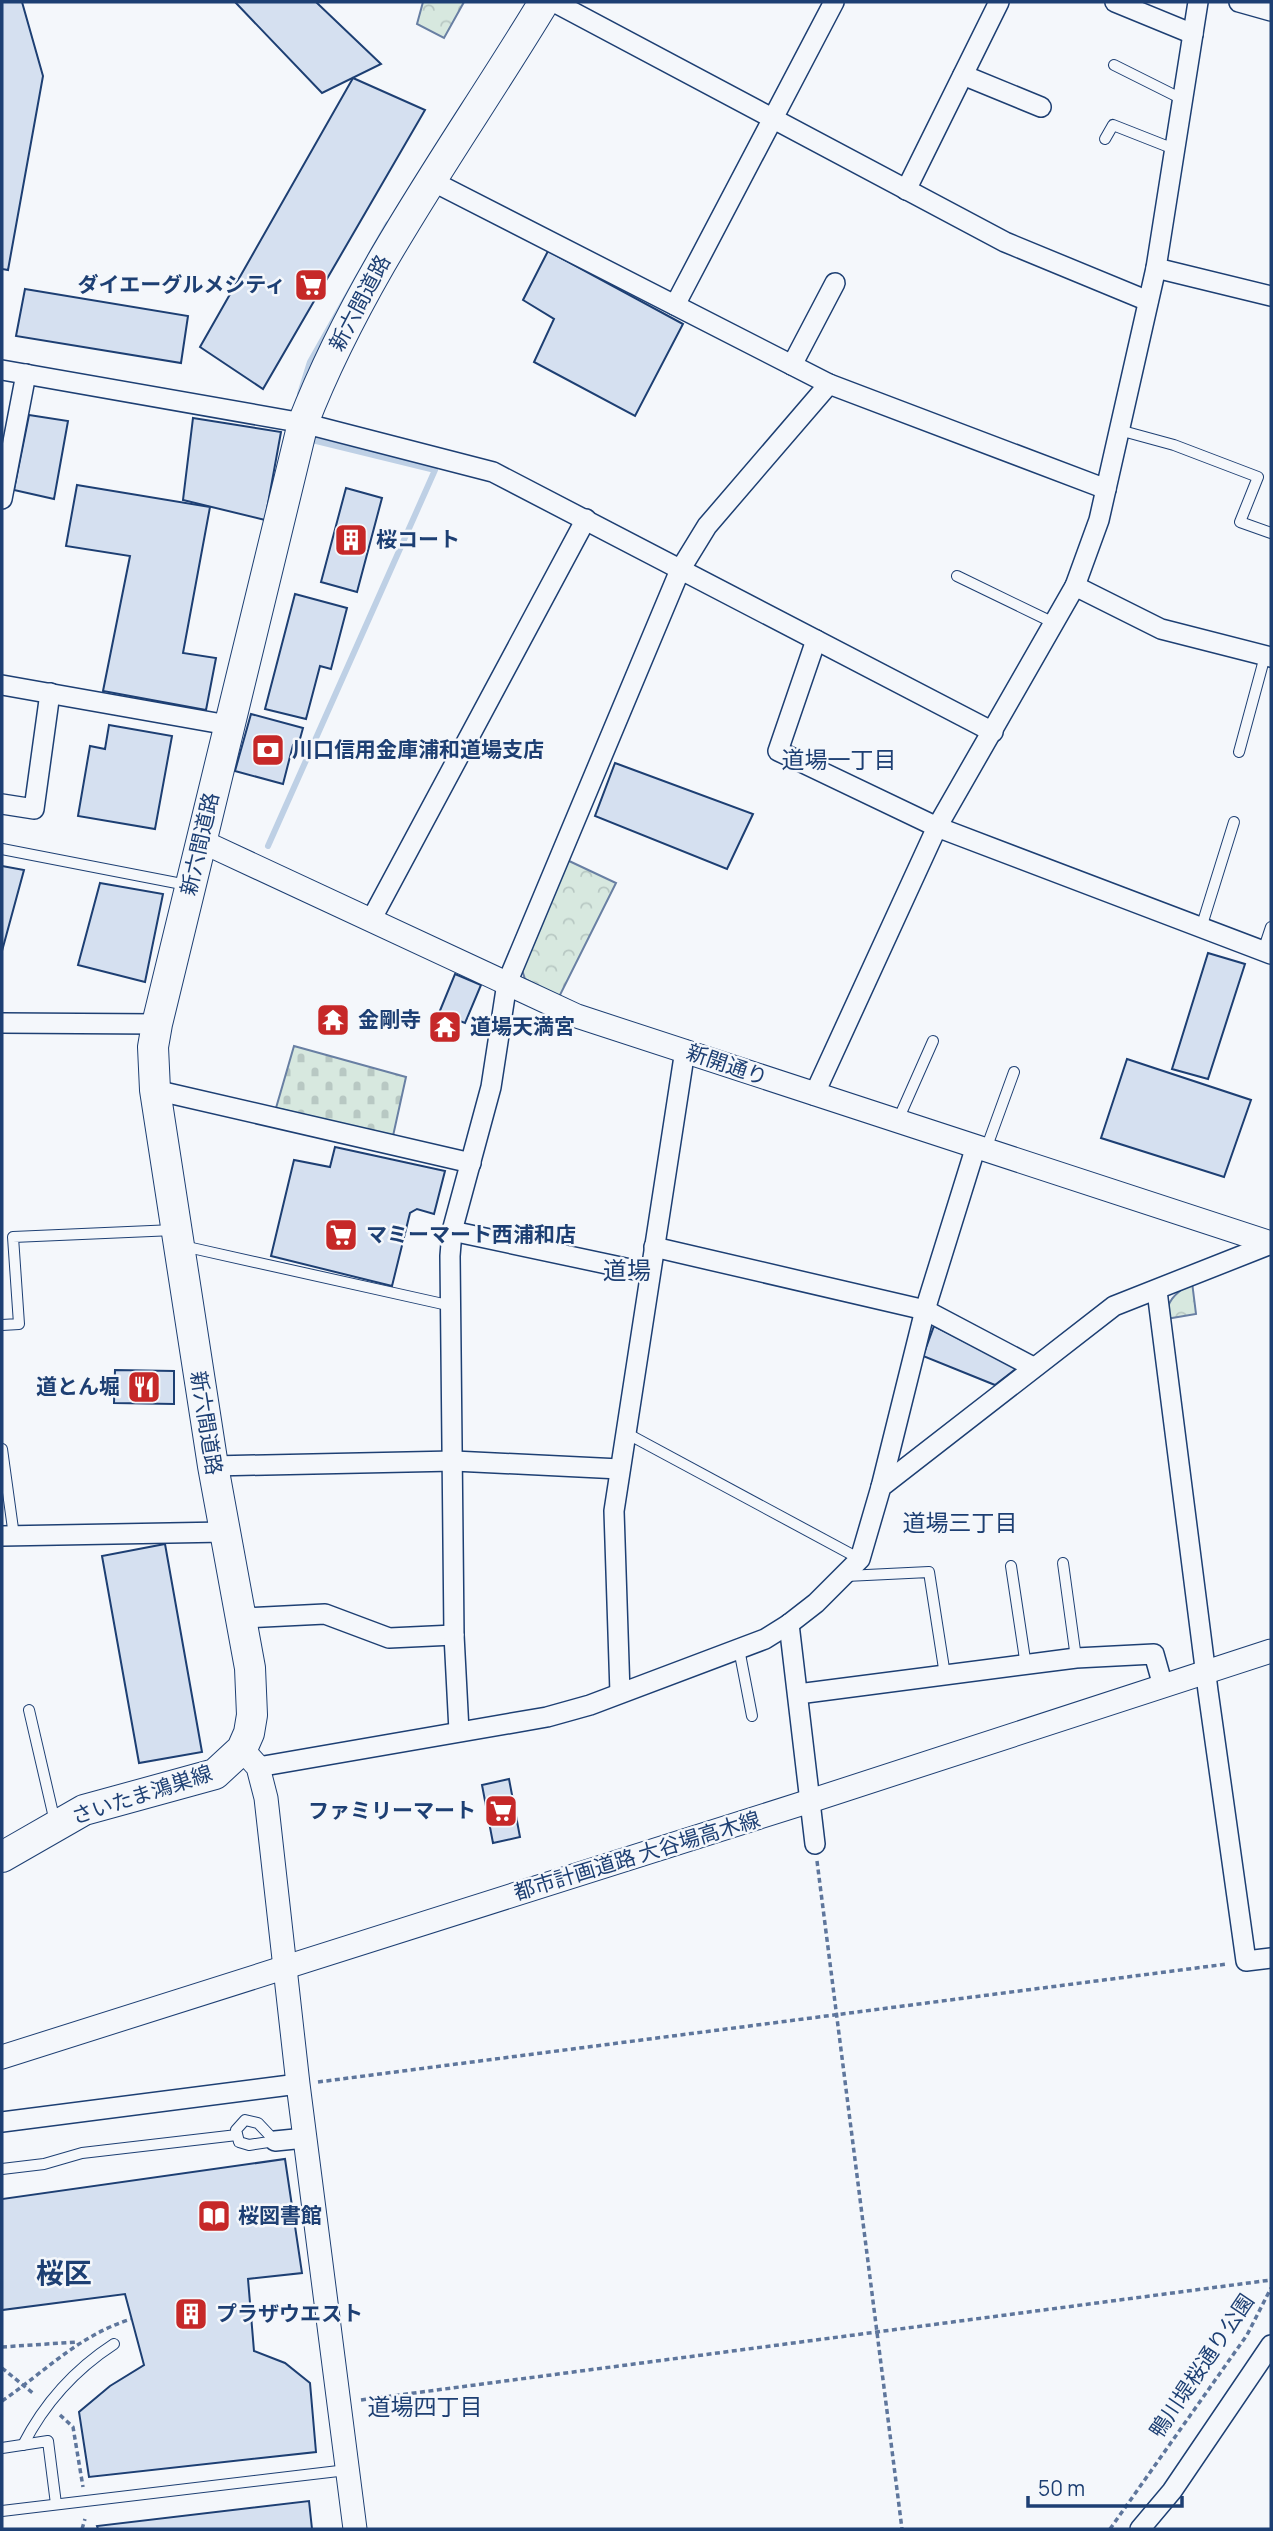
<svg xmlns="http://www.w3.org/2000/svg" width="1273" height="2531" font-family="Manrope,'Noto Sans JP',sans-serif">
	<style>
		.forest { fill: url(#forest-crowns); stroke: #687fa3; stroke-width: 2 }
		.cemetery { fill: url(#cemetery-stones); stroke: #687fa3; stroke-width: 2 }
		.lines { fill: none; stroke-linecap: round; stroke-linejoin: round }
		.stream { stroke: #bed0e5; stroke-width: 6 }
		.building { fill: #d5e0f0; stroke: #1d3f73; stroke-width: 2 }
		.service-casing { stroke: #1d3f73; stroke-width: 12 }
		.minor-casing { stroke: #1d3f73; stroke-width: 22 }
		.tertiary-casing { stroke: #1d3f73; stroke-width: 25 }
		.primary-casing { stroke: #1d3f73; stroke-width: 32 }
		.path { stroke: #5e769c; stroke-width: 3.5; stroke-dasharray: 5 3.5; stroke-linecap: butt }
		.service { stroke: #f4f7fb; stroke-width: 10 }
		.minor { stroke: #f4f7fb; stroke-width: 19 }
		.tertiary { stroke: #f4f7fb; stroke-width: 23 }
		.primary { stroke: #f4f7fb; stroke-width: 30 }
		.labels { text-anchor: middle; stroke-width: 5; stroke-linejoin: round; paint-order: stroke }
		.poi-label { font-size: 21px; font-weight: bold; fill: #1d3f73; stroke: #f4f7fb; text-anchor: start }
		.street-label { font-size: 21px; fill: #1d3f73; stroke: #f4f7fb }
		.neighbourhood-label { font-size: 23px; fill: #1d3f73; stroke: #f4f7fb }
		.quarter-label { font-size: 24px; fill: #1d3f73; stroke: #f4f7fb }
		.district-label { font-size: 28px; font-weight: bold; fill: #1d3f73; stroke: #f4f7fb }
	</style>
	<defs>
		<pattern id="forest-crowns" width="20" height="18" patternUnits="userSpaceOnUse" patternTransform="scale(1.75)"><rect width="20" height="18" fill="#d7e8df"/><path d="M2 6a3 3 0 1 1 6 0M12 15a3 3 0 1 1 6 0" fill="none" stroke="#b8c8c3"/></pattern>
		<pattern id="cemetery-stones" width="16" height="16" patternUnits="userSpaceOnUse" patternTransform="scale(1.75)"><rect width="16" height="16" fill="#d7e8df"/><path d="M2 7V4a2 2 0 0 1 4 0v3zM10 15v-3a2 2 0 0 1 4 0v3z" fill="#b8c8c3"/></pattern>
	</defs>
	<rect width="100%" height="100%" fill="#f4f7fb"/>
	<g class="forest">
		<path d="M423,2H464L444,38L417,24Z"/>
		<path d="M567,860L616,883L559,997L525,979L520,964Z"/>
		<path d="M1192,1282L1196,1314L1166,1319C1166,1299 1177,1293 1192,1282Z"/>
	</g>
	<path class="cemetery" d="M294,1046L406,1077L393,1136L276,1108Z"/>
	<g class="lines">
		<g class="stream">
			<path d="M300,394L310,362L388,224"/>
			<path d="M268,846L435,470L308,439"/>
		</g>
	</g>
	<g class="building">
		<path d="M2,2H22L43,76L8,270L2,269Z"/>
		<path d="M235,2H316L381,64L322,93Z"/>
		<path d="M353,78L425,110L263,389L200,347Z"/>
		<path d="M548,251L683,324L635,416L534,362L554,319L523,300Z"/>
		<path d="M25,289L188,316L181,363L16,336Z"/>
		<path d="M29,415L68,421L54,499L14,490Z"/>
		<path d="M193,418L281,432L265,520L183,500Z"/>
		<path d="M77,485L210,507L183,653L216,658L206,710L103,691L130,556L66,546Z"/>
		<path d="M346,488L382,498L357,592L321,582Z"/>
		<path d="M295,594L347,608L331,669L320,666L306,719L265,709Z"/>
		<path d="M251,714L303,728L298,746L293,745L283,784L235,771Z"/>
		<path d="M109,725L172,736L155,829L78,816L90,746L105,749Z"/>
		<path d="M615,763L753,814L727,869L595,816Z"/>
		<path d="M2,866L24,870L2,951Z"/>
		<path d="M100,883L163,894L145,982L78,965Z"/>
		<path d="M1208,953L1245,964L1208,1079L1172,1069Z"/>
		<path d="M455,974L481,985L465,1023L439,1013Z"/>
		<path d="M443,1018L457,1023L450,1040L433,1030L438,1019L442,1021Z"/>
		<path d="M1127,1059L1251,1100L1224,1177L1101,1138Z"/>
		<path d="M335,1147L445,1171L434,1214L417,1209L410,1213L392,1286L271,1256L294,1160L330,1167Z"/>
		<path d="M934,1326L1017,1368L995,1385L923,1356Z"/>
		<path d="M115,1370L174,1371V1404L114,1403Z"/>
		<path d="M165,1544L202,1752L139,1763L102,1556Z"/>
		<path d="M509,1779L520,1837L493,1843L482,1785Z"/>
		<path d="M285,2159L302,2273L248,2279L254,2351L285,2363L310,2383L316,2452L89,2477L79,2412L110,2386L144,2365L125,2294L2,2310V2199Z"/>
		<path d="M309,2501L312,2529H98L97,2526Z"/>
	</g>
	<g class="lines">
		<defs>
			<g id="service">
				<path d="M1114,65L1182,99"/>
				<path d="M1105,139L1113,125L1174,149"/>
				<path d="M1119,430L1174,445L1258,477L1240,522L1271,533"/>
				<path d="M957,576L1054,623"/>
				<path d="M1239,752L1265,656"/>
				<path d="M2,849L187,885"/>
				<path d="M1201,928L1234,822"/>
				<path d="M1263,951L1271,927"/>
				<path d="M898,1120L933,1041"/>
				<path d="M986,1149L1014,1072"/>
				<path d="M183,1246L452,1306"/>
				<path d="M2,1325L19,1324L13,1237L174,1230"/>
				<path d="M626,1433L860,1559"/>
				<path d="M2,1449L14,1536"/>
				<path d="M1063,1563L1076,1658"/>
				<path d="M1011,1566L1026,1666"/>
				<path d="M846,1576L929,1572L945,1675"/>
				<path d="M739,1649L752,1716"/>
				<path d="M29,1710L55,1822"/>
				<path d="M245,2120L258,2123L275,2141L249,2145L239,2142L236,2130Z"/>
				<path d="M2,2169L44,2164L82,2153L237,2135"/>
				<path d="M23,2445C45,2402 74,2370 114,2344"/>
				<path d="M2,2448L48,2441L56,2504"/>
				<path d="M2,2511L347,2470"/>
			</g>
			<g id="minor">
				<path d="M554,2L1005,242L1148,301"/>
				<path d="M1115,2L1193,34"/>
				<path d="M1239,2L1271,11"/>
				<path d="M963,75L1041,107"/>
				<path d="M430,180L829,384L1106,489"/>
				<path d="M906,190L999,2"/>
				<path d="M1156,268L1271,296"/>
				<path d="M675,305L834,2"/>
				<path d="M792,365L835,283"/>
				<path d="M2,370L303,423L493,472L993,732"/>
				<path d="M2,499L26,374"/>
				<path d="M1075,586L1161,629L1271,657"/>
				<path d="M816,640L778,751L937,827L1271,954"/>
				<path d="M2,685L228,725"/>
				<path d="M2,804L34,809L50,693"/>
				<path d="M371,920L586,519"/>
				<path d="M2,1023L157,1024"/>
				<path d="M155,1090L471,1163"/>
				<path d="M814,1095L937,827L1075,586L1099,520L1156,268L1198,2"/>
				<path d="M452,1231L649,1273"/>
				<path d="M654,1247L925,1310L1033,1367"/>
				<path d="M1157,1291L1208,1691L1246,1961L1271,1958"/>
				<path d="M213,1466L454,1461L620,1469"/>
				<path d="M881,1487L925,1310L976,1146"/>
				<path d="M2,1536L225,1532"/>
				<path d="M242,1618L325,1614L389,1638L454,1635"/>
				<path d="M789,1624L815,1844"/>
				<path d="M620,1693L614,1511L685,1050"/>
				<path d="M798,1694L1076,1658L1154,1654L1163,1686"/>
				<path d="M459,1731L454,1635L450,1256L452,1231L491,1087L507,983L680,570L707,526L829,384"/>
				<path d="M258,1767L547,1717L590,1705L765,1639L789,1624L816,1603L860,1559L881,1487L1114,1306L1271,1244"/>
				<path d="M2,2122L298,2084"/>
				<path d="M275,2141L305,2138"/>
				<path d="M1140,2529L1172,2491L1271,2345"/>
			</g>
			<g id="tertiary">
				<path d="M201,841L577,1016L1271,1243"/>
				<path d="M242,1749L258,1767L266,1798L298,2084L355,2529"/>
				<path d="M2,2057L810,1801L1271,1651"/>
			</g>
			<path id="primary" d="M2,1857L84,1810L215,1774L242,1749L249,1733L252,1715L250,1668L213,1466L155,1090L153,1047L157,1024L303,423C362,271 460,141 544,2"/>
		</defs>
		<use href="#service" class="service-casing"/>
		<use href="#minor" class="minor-casing"/>
		<use href="#tertiary" class="tertiary-casing"/>
		<use href="#primary" class="primary-casing"/>
		<g class="path">
			<path d="M817,1861L902,2529"/>
			<path d="M318,2082L1227,1964"/>
			<path d="M2,2347L77,2342"/>
			<path d="M2,2368L34,2394"/>
			<path d="M361,2400L1271,2280"/>
			<path d="M2,2401C47,2370 78,2336 131,2319"/>
			<path d="M60,2415L73,2427L83,2487"/>
			<path d="M82,2529L85,2519"/>
			<path d="M1110,2529L1247,2335L1271,2288"/>
		</g>
		<use href="#service" class="service"/>
		<use href="#minor" class="minor"/>
		<use href="#tertiary" class="tertiary"/>
		<use href="#primary" class="primary"/>
	</g>
	<defs>
		<symbol id="supermarket-square" viewBox="-11 -11 22 22"><rect x="-9" y="-9" width="18" height="18" rx="4" fill="#c62828" stroke="#f4f7fb"/><path d="M-6-5.5h2.5l.6 2H6L4.5 2H-2.5L-4.4-4H-6ZM-1.5 3.2a1.3 1.3 0 1 0 .1 0ZM3 3.2a1.3 1.3 0 1 0 .1 0Z" fill="#fff"/></symbol>
		<symbol id="building-square" viewBox="-11 -11 22 22"><rect x="-9" y="-9" width="18" height="18" rx="4" fill="#c62828" stroke="#f4f7fb"/><path d="M-4-6H4V6H1V3H-1V6H-4ZM-2.5-4.3h1.7v1.8h-1.7ZM.8-4.3h1.7v1.8H.8ZM-2.5-1h1.7V.8h-1.7ZM.8-1h1.7V.8H.8Z" fill="#fff"/></symbol>
		<symbol id="bank-square" viewBox="-11 -11 22 22"><rect x="-9" y="-9" width="18" height="18" rx="4" fill="#c62828" stroke="#f4f7fb"/><path d="M-6-4H6V4H-6ZM0-2.3a2.3 2.3 0 1 0 0 4.6a2.3 2.3 0 1 0 0-4.6Z" fill="#fff"/></symbol>
		<symbol id="temple-square" viewBox="-11 -11 22 22"><rect x="-9" y="-9" width="18" height="18" rx="4" fill="#c62828" stroke="#f4f7fb"/><path d="M0-6L5-2H3V0L6.5 2.5H4V6H1.5V3h-3V6H-4V2.5H-6.5L-3 0V-2H-5Z" fill="#fff"/></symbol>
		<symbol id="restaurant-square" viewBox="-11 -11 22 22"><rect x="-9" y="-9" width="18" height="18" rx="4" fill="#c62828" stroke="#f4f7fb"/><path d="M-5-6h1v4h1v-4h1v4h1v-4h1v5L-1.5 .5V6h-2V.5L-5-1ZM5-6V6H3V1.5H1.5Q1.5-4 5-6Z" fill="#fff"/></symbol>
		<symbol id="library-square" viewBox="-11 -11 22 22"><rect x="-9" y="-9" width="18" height="18" rx="4" fill="#c62828" stroke="#f4f7fb"/><path d="M-6-4Q-3-5.5-.7-3.5V5Q-3 3-6 4ZM6-4Q3-5.5 .7-3.5V5Q3 3 6 4Z" fill="#fff"/></symbol>
	</defs>
	<g fill-rule="evenodd">
		<use href="#supermarket-square" x="292" y="266" width="38" height="38"/>
		<use href="#building-square" x="332" y="521" width="38" height="38"/>
		<use href="#bank-square" x="249" y="731" width="38" height="38"/>
		<use href="#temple-square" x="314" y="1001" width="38" height="38"/>
		<use href="#temple-square" x="426" y="1008" width="38" height="38"/>
		<use href="#supermarket-square" x="322" y="1216" width="38" height="38"/>
		<use href="#restaurant-square" x="125" y="1368" width="38" height="38"/>
		<use href="#supermarket-square" x="482" y="1792" width="38" height="38"/>
		<use href="#library-square" x="195" y="2197" width="38" height="38"/>
		<use href="#building-square" x="172" y="2295" width="38" height="38"/>
	</g>
	<g class="labels">
		<g class="poi-label">
			<text x="286" y="292" text-anchor="end">ダイエーグルメシティ</text>
			<text x="376" y="547">桜コート</text>
			<text x="292" y="757">川口信用金庫浦和道場支店</text>
			<text x="358" y="1027">金剛寺</text>
			<text x="470" y="1034">道場天満宮</text>
			<text x="366" y="1242">マミーマート西浦和店</text>
			<text x="120" y="1394" text-anchor="end">道とん堀</text>
			<text x="476" y="1818" text-anchor="end">ファミリーマート</text>
			<text x="238" y="2223">桜図書館</text>
			<text x="216" y="2321">プラザウエスト</text>
		</g>
		<g class="street-label">
			<text transform="translate(360 303) rotate(-62)" y="7">新六間道路</text>
			<text transform="translate(200 844) rotate(-77)" y="7">新六間道路</text>
			<text transform="translate(727 1065) rotate(19)" y="7">新開通り</text>
			<text transform="translate(206 1423) rotate(81)" y="7">新六間道路</text>
			<text transform="translate(142 1795) rotate(-18)" y="7">さいたま鴻巣線</text>
			<text transform="translate(637 1856) rotate(-17)" y="7">都市計画道路 大谷場高木線</text>
			<text transform="translate(1202 2366) rotate(-56)" y="7">鴨川堤桜通り公園</text>
		</g>
		<g class="neighbourhood-label">
			<text x="839" y="768">道場一丁目</text>
			<text x="960" y="1531">道場三丁目</text>
			<text x="425" y="2415">道場四丁目</text>
		</g>
		<g class="quarter-label">
			<text x="627" y="1279">道場</text>
		</g>
		<g class="district-label">
			<text x="64" y="2283">桜区</text>
		</g>
	</g>
	<rect width="1273" height="2531" fill="none" stroke="#1d3f73" stroke-width="7"/>
	<path d="M1028 2496v10h154v-10" fill="none" stroke="#1d3f73" stroke-width="3.5"/>
	<text x="1038" y="2496" font-size="21" fill="#1d3f73" stroke="#f4f7fb" stroke-width="5" paint-order="stroke">50 m</text>
</svg>
